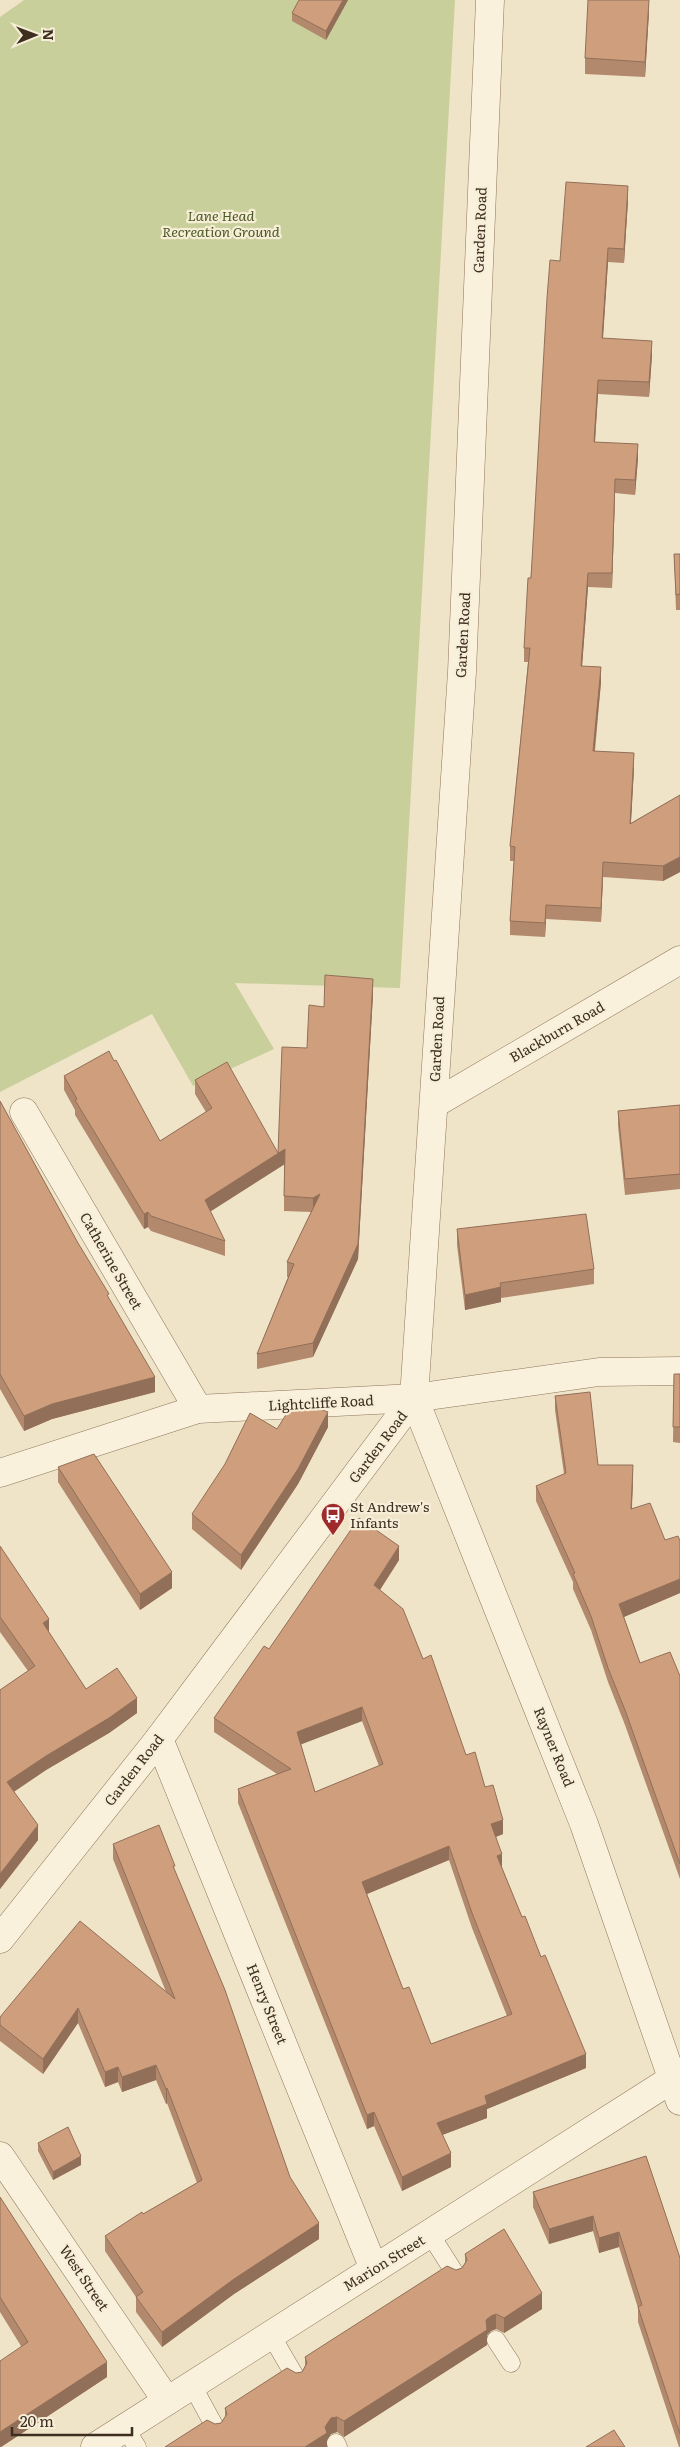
<svg xmlns="http://www.w3.org/2000/svg" width="680" height="2447" font-family="Literata,serif">
	<style>
		.green { fill: #c9cf9b }
		.lines { fill: none; stroke-linecap: round; stroke-linejoin: round }
		.lane-casing { stroke: #8d765c; stroke-width: 19 }
		.street-casing { stroke: #8d765c; stroke-width: 29 }
		.lane { stroke: #faf1dc; stroke-width: 18 }
		.street { stroke: #faf1dc; stroke-width: 28 }
		.wall { fill: #b2896c; fill-rule: evenodd }
		.shaded-wall { fill: #916f58 }
		.building { fill: #cf9f7d; stroke: #916f58; fill-rule: evenodd }
		.labels { text-anchor: middle; stroke-width: 4.5; stroke-linejoin: round; paint-order: stroke }
		.park-label { font-size: 14px; font-style: italic; fill: #4d5a26; stroke: #f7eed8 }
		.street-label { font-size: 14px; fill: #3d2e20; stroke: #f7eed8 }
		.poi-label { font-size: 14px; fill: #3d2e20; stroke: #f7eed8; text-anchor: start }
	</style>
	<rect width="100%" height="100%" fill="#f0e4c8"/>
	<path class="green" d="M24,0H455L400,988L235,983L274,1049L193,1086L152,1014L0,1092V17Z"/>
	<g class="lines">
		<defs>
			<g id="lane">
				<path d="M430,2234L456,2275"/>
				<path d="M271,2335L296,2378"/>
				<path d="M496,2340L511,2363"/>
				<path d="M192,2385L216,2429"/>
				<path d="M125,2428L137,2447"/>
				<path d="M336,2443L338,2447"/>
			</g>
			<g id="street">
				<path d="M434,1104L680,960"/>
				<path d="M24,1112L198,1409"/>
				<path d="M414,1398L584,1824L680,2101"/>
				<path d="M0,1473L198,1409L414,1398L599,1372L680,1371"/>
				<path d="M159,1739L374,2269"/>
				<path d="M0,1939L159,1739L414,1398L462,672L490,0"/>
				<path d="M0,2156L167,2401"/>
				<path d="M95,2447L680,2074"/>
			</g>
		</defs>
		<use href="#lane" class="lane-casing"/>
		<use href="#street" class="street-casing"/>
		<use href="#lane" class="lane"/>
		<use href="#street" class="street"/>
	</g>
	<g class="wall">
		<path d="M348,0L326,40L292,21V13Z"/>
		<path d="M649,12L645,77L585,74V58Z"/>
		<path d="M628,200L624,263L608,262L603,338L652,355L649,397L598,394L595,442L638,458L635,495L615,493L612,588L588,587L582,666L601,682L595,751L634,768L631,823L680,795V872L663,881L603,877L601,922L546,919L545,937L510,935V921L514,861H510V846L528,662H524V648L560,261Z"/>
		<path d="M674,554H680V610H676Z"/>
		<path d="M373,994L358,1259L313,1357L257,1369V1354L288,1277H287V1262L311,1212L284,1211V1164L210,1211L225,1241V1256L151,1231L148,1227L144,1229L75,1115V1110L64,1090V1076L160,1141L206,1112L195,1094V1080L278,1153L307,1048L324,1007Z"/>
		<path d="M0,1101L109,1300L155,1392L52,1419L24,1431L0,1389Z"/>
		<path d="M680,1105V1189L625,1195L618,1126V1111Z"/>
		<path d="M457,1229L594,1269V1284L501,1298V1302L465,1310L457,1245Z"/>
		<path d="M674,1374H680V1443L673,1442Z"/>
		<path d="M555,1396L598,1465L633,1479L632,1509L680,1593L624,1617L640,1663L680,1676V1879L625,1725L608,1682L591,1630L573,1589V1582L536,1501V1486L564,1474L555,1410Z"/>
		<path d="M328,1427L298,1484L241,1570L192,1529V1514L277,1429Z"/>
		<path d="M58,1467L172,1588L140,1610L58,1482Z"/>
		<path d="M0,1546L49,1633L86,1689L137,1713L109,1733L46,1770L14,1792L38,1840L0,1889V1690L28,1671L0,1632Z"/>
		<path d="M399,1560L380,1590L423,1659L466,1755L485,1787L503,1834L495,1837L502,1868L522,1917L541,1957L586,2068L487,2109V2118L442,2135L451,2167L402,2191L374,2126L367,2129L238,1803V1789L277,1774L214,1732V1718L269,1649ZM362,1721L379,1766L315,1792L301,1744ZM449,1860L472,1928L507,2016L431,2044L403,1989L367,1894Z"/>
		<path d="M113,1844L175,1871L290,2177L319,2239L234,2294L162,2347L136,2312V2297L105,2251V2236L197,2183L167,2103L166,2104L156,2080L122,2092L118,2082L105,2087L78,2023L43,2074L0,2041V2017L166,1992L113,1859Z"/>
		<path d="M38,2143L81,2165L53,2180L38,2151Z"/>
		<path d="M646,2156L680,2258V2447H679L638,2322V2308L619,2247L599,2253L593,2231L549,2244L533,2207V2192Z"/>
		<path d="M0,2197L107,2377L1,2447H0L21,2346L0,2312Z"/>
		<path d="M465,2254L542,2309L504,2333L496,2329L491,2331L487,2335V2345L344,2437L337,2432L331,2434L327,2440V2447L215,2424L221,2423L225,2417V2408L296,2373L302,2372L305,2366V2357L456,2270L462,2268L465,2263Z"/>
	</g>
	<g class="shaded-wall">
		<path d="M343,0H348L326,40V31Z"/>
		<path d="M649,0V12L645,77V62Z"/>
		<path d="M628,186V200L624,263V249Z"/>
		<path d="M608,248V262L602,352V338Z"/>
		<path d="M652,341V355L649,397V382Z"/>
		<path d="M598,380V394L594,456V442Z"/>
		<path d="M638,444V458L635,495V480Z"/>
		<path d="M615,479V493L612,588V573Z"/>
		<path d="M588,573V587L581,680V666Z"/>
		<path d="M601,667V682L593,765V751Z"/>
		<path d="M634,753V768L630,838V824Z"/>
		<path d="M680,857V872L663,881V866Z"/>
		<path d="M603,862V877L601,922V908Z"/>
		<path d="M546,905V919L545,937V923Z"/>
		<path d="M373,979V994L358,1259L313,1357V1343Z"/>
		<path d="M285,1149V1164L205,1215V1200Z"/>
		<path d="M320,1194L313,1212V1198Z"/>
		<path d="M148,1212V1227L144,1229V1214Z"/>
		<path d="M501,1287V1302L465,1310V1295Z"/>
		<path d="M155,1377V1392L52,1419L24,1431V1416L52,1404Z"/>
		<path d="M328,1412V1427L298,1484L241,1570V1555Z"/>
		<path d="M633,1465V1479L631,1524V1509Z"/>
		<path d="M399,1546V1560L374,1599V1585Z"/>
		<path d="M172,1572V1588L140,1610V1594Z"/>
		<path d="M680,1579V1593L619,1619V1604Z"/>
		<path d="M49,1619V1633L43,1623Z"/>
		<path d="M137,1698V1713L109,1733L46,1770L7,1796V1782L46,1756Z"/>
		<path d="M362,1707V1721L297,1746V1732Z"/>
		<path d="M503,1820V1834L491,1839V1824Z"/>
		<path d="M38,1825V1840L0,1889V1874Z"/>
		<path d="M449,1846V1860L362,1896V1882Z"/>
		<path d="M502,1854V1868L497,1856Z"/>
		<path d="M78,2008V2023L43,2074V2059Z"/>
		<path d="M586,2054V2068L487,2109V2118L437,2137V2123L485,2096Z"/>
		<path d="M156,2065V2080L122,2092V2077Z"/>
		<path d="M118,2067V2082L105,2087V2072Z"/>
		<path d="M167,2088V2103L166,2104V2089Z"/>
		<path d="M374,2112V2126L367,2129V2115Z"/>
		<path d="M451,2153V2167L402,2191V2177Z"/>
		<path d="M81,2156V2165L53,2180V2172Z"/>
		<path d="M593,2216V2231L549,2244V2229Z"/>
		<path d="M319,2223V2239L234,2294L162,2347V2332L234,2279Z"/>
		<path d="M619,2232V2247L599,2253V2238Z"/>
		<path d="M542,2293V2309L504,2333V2318Z"/>
		<path d="M496,2314V2329L491,2331L487,2335V2345L344,2437V2421L486,2320L491,2316Z"/>
		<path d="M107,2362V2377L1,2447H0V2432Z"/>
		<path d="M337,2417V2432L331,2434L327,2440V2447H305L325,2427L331,2418Z"/>
	</g>
	<g class="building">
		<path d="M299,0H343L326,31L292,13Z"/>
		<path d="M588,0H649L645,62L585,58Z"/>
		<path d="M566,182L628,186L624,249L608,248L602,338L652,341L649,382L598,380L594,442L638,444L635,480L615,479L612,573H588L581,666L601,667L593,751L634,753L630,824L680,795V857L663,866L603,862L601,908L546,905L545,923L510,921L515,847L510,846L530,648H524L528,578H531L547,298L550,260L560,261Z"/>
		<path d="M674,554H680V594L676,595Z"/>
		<path d="M325,975L373,979L358,1244L313,1343L257,1354L294,1264L287,1262L320,1194L313,1198L284,1196L285,1149L205,1200L225,1241L151,1216L148,1212L144,1214L75,1100L77,1099L64,1076L109,1051L114,1061L116,1060L160,1141L212,1108L195,1080L227,1062L278,1153L282,1047L307,1048L309,1005L324,1007Z"/>
		<path d="M0,1101L78,1243L109,1294L107,1295L155,1377L52,1404L24,1416L0,1374Z"/>
		<path d="M680,1105V1174L625,1179L618,1111Z"/>
		<path d="M586,1214L594,1269L500,1283L501,1287L465,1295L457,1229Z"/>
		<path d="M674,1374H680V1427H673Z"/>
		<path d="M590,1392L598,1465H633L631,1509L650,1503L665,1540L678,1536L680,1541V1579L619,1604L640,1663L670,1652L680,1676V1864L625,1710L608,1668L591,1616L573,1574L575,1573L536,1486L566,1473L555,1396Z"/>
		<path d="M305,1404L328,1412L298,1469L241,1555L192,1514L225,1464L250,1413L277,1429L292,1405Z"/>
		<path d="M94,1454L172,1572L140,1594L58,1467Z"/>
		<path d="M359,1518L399,1546L374,1585L403,1609L423,1659L431,1655L466,1755L475,1752L485,1787L493,1785L503,1820L491,1824L502,1854L497,1856L522,1917L525,1916L541,1957L545,1955L586,2054L485,2096L487,2104L437,2123L451,2153L402,2177L374,2112L367,2115L238,1789L291,1769L214,1718L264,1646L269,1649ZM362,1707L383,1764L315,1792L297,1732ZM449,1846L472,1913L512,2014L431,2044L409,1987L403,1989L362,1882Z"/>
		<path d="M0,1546L49,1619L43,1623L86,1689L117,1668L137,1698L109,1718L46,1756L7,1782L38,1825L0,1874V1690L35,1666L0,1617Z"/>
		<path d="M159,1825L175,1866H173L225,1990L290,2177L319,2223L234,2279L162,2332L136,2297L143,2292L105,2236L142,2212L143,2214L202,2180L167,2088L166,2089L156,2065L122,2077L118,2067L105,2072L78,2008L43,2059L0,2025V2017L80,1921L175,1999L113,1844Z"/>
		<path d="M68,2127L81,2156L53,2172L38,2143Z"/>
		<path d="M646,2156L680,2258V2434L638,2307L642,2305L619,2232L599,2238L593,2216L549,2229L533,2192Z"/>
		<path d="M0,2197L107,2362L0,2432V2361L28,2342L0,2297Z"/>
		<path d="M504,2229L542,2293L504,2318L496,2314L491,2316L486,2320L487,2330L344,2421L337,2417L331,2418L325,2427L327,2433L305,2447H165L207,2420L215,2424L221,2423L227,2414L225,2408L287,2368L296,2373L302,2372L307,2363L305,2357L447,2266L456,2270L462,2268L467,2260L465,2254Z"/>
		<path d="M614,2430L625,2447H586Z"/>
	</g>
	<defs>
		<symbol id="bus-pin" viewBox="-11 -11 22 30"><path d="M0 17L-7.5 6A9.5 9.5 0 1 1 7.5 6Z" fill="#9e2a2b" stroke="#f7eed8"/><path d="M-5-6H5V4H4V6H2V4H-2V6H-4V4H-5ZM-3.5-4V0h7V-4ZM-3.5 1.2v1.5H-2V1.2ZM2 1.2v1.5H3.5V1.2Z" fill="#fff"/></symbol>
	</defs>
	<g fill-rule="evenodd">
		<use href="#bus-pin" x="319" y="1501" width="28" height="38"/>
	</g>
	<g class="labels">
		<g class="park-label">
			<text x="221" y="221">Lane Head<tspan x="221" dy="16">Recreation Ground</tspan></text>
		</g>
		<g class="street-label">
			<text transform="translate(480 230) rotate(-88)" y="5">Garden Road</text>
			<text transform="translate(463 635) rotate(-87)" y="5">Garden Road</text>
			<text transform="translate(557 1032) rotate(-30)" y="5">Blackburn Road</text>
			<text transform="translate(437 1039) rotate(-87)" y="5">Garden Road</text>
			<text transform="translate(111 1261) rotate(60)" y="5">Catherine Street</text>
			<text transform="translate(321 1403) rotate(-3)" y="5">Lightcliffe Road</text>
			<text transform="translate(378 1447) rotate(-53)" y="5">Garden Road</text>
			<text transform="translate(554 1747) rotate(68)" y="5">Rayner Road</text>
			<text transform="translate(134 1770) rotate(-52)" y="5">Garden Road</text>
			<text transform="translate(267 2004) rotate(68)" y="5">Henry Street</text>
			<text transform="translate(384 2263) rotate(-32)" y="5">Marion Street</text>
			<text transform="translate(84 2278) rotate(56)" y="5">West Street</text>
		</g>
		<g class="poi-label">
			<text x="350" y="1512">St Andrew's<tspan x="350" dy="16">Infants</tspan></text>
		</g>
	</g>
	<g transform="translate(35 35) rotate(89)" stroke="#f7eed8" stroke-width="4" paint-order="stroke">
	<path d="M0-4L9 19L0 12L-9 19Z" fill="#3d2e20"/>
	<text y="-8" font-size="14" font-weight="bold" text-anchor="middle" fill="#3d2e20">N</text>
	</g>
	<path d="M12 2427v8h120v-8" fill="none" stroke="#3d2e20" stroke-width="2.5"/>
	<text x="20" y="2427" font-size="15" fill="#3d2e20" stroke="#f7eed8" stroke-width="4" paint-order="stroke">20 m</text>
</svg>
